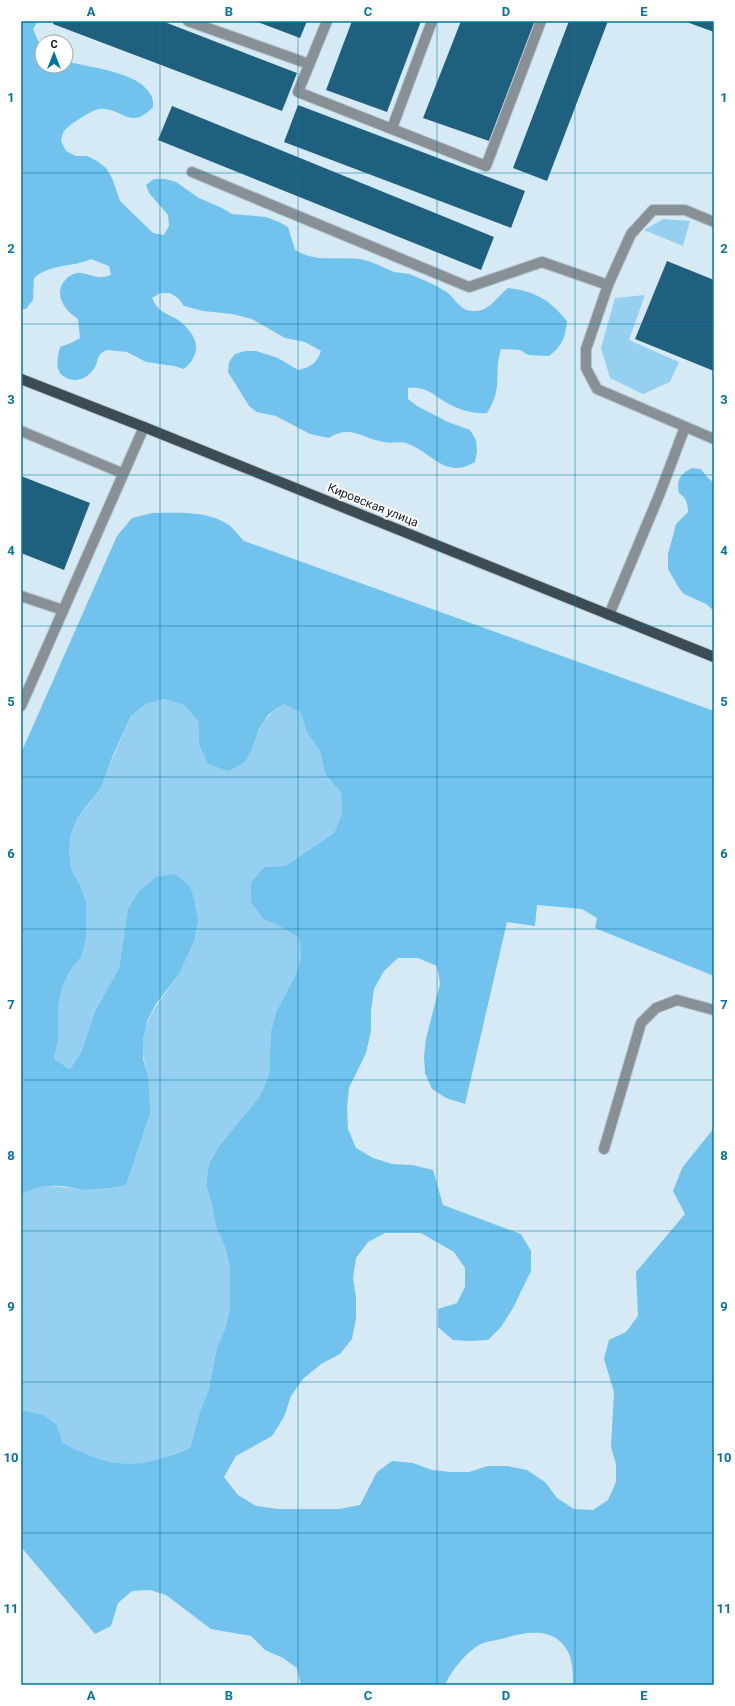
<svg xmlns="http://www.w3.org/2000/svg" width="735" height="1706" font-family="Roboto,sans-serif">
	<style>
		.green { fill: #96d0f1 }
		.forest { fill: #71c3ed }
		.building { fill: #20607f }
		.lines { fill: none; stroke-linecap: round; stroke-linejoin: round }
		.minor-casing { stroke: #b3c5cf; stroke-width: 12 }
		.major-casing { stroke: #b3c5cf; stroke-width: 12 }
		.minor { stroke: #889095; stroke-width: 10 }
		.major { stroke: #3d4b53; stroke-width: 10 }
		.grid { fill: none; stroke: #02749e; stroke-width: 1; stroke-opacity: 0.55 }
		.labels { text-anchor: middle; stroke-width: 4; stroke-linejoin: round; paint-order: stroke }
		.street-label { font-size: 12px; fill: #141b1f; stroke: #fff }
		.neatline { fill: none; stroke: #02749e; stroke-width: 1.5 }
		.grid-label { font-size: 13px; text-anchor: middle; font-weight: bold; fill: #02749e }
	</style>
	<rect width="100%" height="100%" fill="#d6eaf6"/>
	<g class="green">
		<path d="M663,219L690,221L683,246L644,230Z"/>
		<path d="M645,295L629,340L679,362L670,382L643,394L610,378L601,348L615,298Z"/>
		<path d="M164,699L184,705L198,721L199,744L253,746C260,725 265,717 283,704L300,712L307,732L320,751L325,774L341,793L342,813L334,833L285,866L264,867L251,882V902L263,919L281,927L299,938L301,958L295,976L276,1012L271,1031L269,1075L260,1096L219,1146L209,1164L206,1185L212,1205L216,1227L225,1247L230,1268V1308L225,1329L217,1347L209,1389L200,1411L190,1448C178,1452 167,1457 155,1461C123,1471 91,1458 63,1443L57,1425L21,1410V1196C39,1180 63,1188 84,1190C91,1191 99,1189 106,1189L148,1076C133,1026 153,1013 178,975C182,969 184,962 187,955C189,950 193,945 195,939C199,927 197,914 195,902L128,909L119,968L95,1011L81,1053L70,1069L54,1059L58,1041V1007L62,988L70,971L81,957L79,883L71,869L69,851L71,834L78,817L90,803L107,771L131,716L146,704Z"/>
	</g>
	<g class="forest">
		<path d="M21,21H38L33,29L42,50V66H66V61C90,68 138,71 151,95C153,98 153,103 153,107C130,132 121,106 99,109C92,110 70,124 65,130C62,133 62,138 61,141L66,151L76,156H87L97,161L106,168L112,178L120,201L153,233L164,235L169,226L168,215L149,193L146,185L154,179H165L176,182L199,198L222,208L232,214L266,217L279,222L288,227L295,250C317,263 335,256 360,259C372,261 382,267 394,272C399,273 404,273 409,274C421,279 434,284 445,291C455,297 459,311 473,311C489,312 497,297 508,288C535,291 550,300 567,321C565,338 563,345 549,356L528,355L520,350L501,349C493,374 504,387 487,413C476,414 463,411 453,406C435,398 430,386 408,388V399L417,406L448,422L470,430L476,440L477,451L475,462C445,480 432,452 406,443C399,441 391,444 384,442C362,439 351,424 329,438L310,434L276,416L257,412L249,406L228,372L229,362L235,354L245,351H256L278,358L298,370C311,367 317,363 321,351L305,342L285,338L252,319L232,314L203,311L184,306L178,298L170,293H160L152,298C154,302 156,306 159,309C165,314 172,316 178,320C197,334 204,352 184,369L174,366L146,362L127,352L107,350C104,351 101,353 99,356C97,359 97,364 95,367C88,379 75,384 63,376C54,369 58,356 60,347L71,343L80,338L78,319C69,313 60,304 60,293C60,284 67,275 77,273C84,272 92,277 99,277C102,278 107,276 111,275L109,266L91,259C72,268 51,263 34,278L33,300L26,309H21Z"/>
		<path d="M692,468L701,469L706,476L714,483V611L706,604L684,594L679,588L668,569V554L674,532L676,524L688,512C688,503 686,498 679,493C676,480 680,474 692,468Z"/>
		<path d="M152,513C177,513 207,510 229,525C234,529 239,536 244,541L714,711V976L595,928L597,918L582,909L537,905L535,926L507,922L465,1104L446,1098L432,1089L425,1073L424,1056L426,1039L440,984L437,966L418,958H398L384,971L374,989L371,1011V1031L366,1053L349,1088L347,1108L348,1129L356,1148L373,1158L392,1164L412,1165L433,1170L443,1205L521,1234L531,1251V1271L513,1308L501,1327L488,1340L470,1341L453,1340L438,1327V1309L457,1303L465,1287V1268L454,1252L421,1233H385L368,1242L356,1258L353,1278L356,1298V1318L352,1339L340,1354L321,1364L303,1379L291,1396L284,1417L272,1436L236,1456L224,1477L238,1495L256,1506L279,1509H339L360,1505L377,1472L392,1461L413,1463L432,1470L450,1472H469L488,1466H507L527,1470L545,1482L557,1498L574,1509L593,1510L608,1500L616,1482V1464L611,1447L614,1392L604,1359L609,1340L626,1332L638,1316L636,1272L685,1214L673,1191L682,1168L714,1128V1685H573C573,1676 573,1663 569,1654C557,1627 529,1631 505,1638C498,1640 488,1641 481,1644C467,1651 451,1671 445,1685H301L297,1668L283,1658L265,1650L251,1636L211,1629L166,1595L150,1590L132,1591L118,1603L111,1626L95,1634L21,1547V1410L43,1415L57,1425L63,1443C115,1470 137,1470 190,1448L200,1411L209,1389L217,1347L225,1329L230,1308V1268L225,1247L216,1227L212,1205L206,1185L209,1164L219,1146L260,1096L269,1075L271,1031L276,1012L295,976L301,958L299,938L281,927L263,919L251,902V882L264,867L285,866L334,833L342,813L341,793L325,774L320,751L307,732L300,712L283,704L268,715L259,729L253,746L245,762L228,771L208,764L199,744L198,721L184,705L164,699L146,704L131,716L114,753L100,789L78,817L71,834L69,851L71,869L79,883L86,902V938L81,957L70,971L62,988L58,1007V1041L54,1059L70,1069L81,1053L95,1011L119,968L128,909L139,891L156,877L175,874L190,886L195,902L198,921L195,939L179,974L156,1004L147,1021L143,1040V1059L148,1076L150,1113L126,1185C113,1187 100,1190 86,1190C80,1190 74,1188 68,1187C53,1184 32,1186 21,1196V947L23,935L21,933V753L117,536L132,518Z"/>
	</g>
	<g class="building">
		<path d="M54,21H162L297,73L282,111L53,24Z"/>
		<path d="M255,21H307L300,38Z"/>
		<path d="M352,21H421L387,112L326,90Z"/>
		<path d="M461,21H535L489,141L423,118Z"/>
		<path d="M569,21H608L547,181L513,168Z"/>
		<path d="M684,21H714V32Z"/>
		<path d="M298,105L525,191L511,228L284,142Z"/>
		<path d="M172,106L494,237L481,270L158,140Z"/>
		<path d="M667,261L714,280V371L635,339Z"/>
		<path d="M21,476L90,503L64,570L21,553Z"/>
	</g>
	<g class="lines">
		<defs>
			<g id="minor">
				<path d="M188,21L309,64"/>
				<path d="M327,21L298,92L486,166L541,21"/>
				<path d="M392,128L432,21"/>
				<path d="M192,172L469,287L542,262L608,285"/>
				<path d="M714,222L685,210H653L631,234L608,285L586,349V368L597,389L714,439"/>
				<path d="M21,431L122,473"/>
				<path d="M21,596L63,610"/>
				<path d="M609,615L660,493L685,427"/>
				<path d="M21,706L144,427"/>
				<path d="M604,1149L641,1023L656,1008L677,1000L714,1010"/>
			</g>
			<path id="major" d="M21,379L144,427L714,657"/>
		</defs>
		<use href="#minor" class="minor-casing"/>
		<use href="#major" class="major-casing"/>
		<use href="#minor" class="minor"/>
		<use href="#major" class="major"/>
	</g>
	<path class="grid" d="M160,21V1685M298,21V1685M437,21V1685M575,21V1685M21,173H714M21,324H714M21,475H714M21,626H714M21,777H714M21,929H714M21,1080H714M21,1231H714M21,1382H714M21,1533H714"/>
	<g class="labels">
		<g class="street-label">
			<text transform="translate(373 505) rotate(22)" y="4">Кировская улица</text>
		</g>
	</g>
	<rect width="735" height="1706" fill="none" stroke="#ffffff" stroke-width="44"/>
	<g transform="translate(54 54)"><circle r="19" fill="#ffffff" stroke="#a1a4a5"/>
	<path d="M0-3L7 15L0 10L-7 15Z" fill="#02749e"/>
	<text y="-6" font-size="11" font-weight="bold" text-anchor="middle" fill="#141b1f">С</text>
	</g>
	<rect x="22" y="22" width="691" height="1662" class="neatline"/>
	<g class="grid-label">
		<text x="91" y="16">A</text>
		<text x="229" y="16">B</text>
		<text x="368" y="16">C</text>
		<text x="506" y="16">D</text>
		<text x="644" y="16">E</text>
		<text x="11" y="102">1</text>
		<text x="724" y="102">1</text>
		<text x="11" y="253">2</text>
		<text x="724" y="253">2</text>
		<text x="11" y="404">3</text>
		<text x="724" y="404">3</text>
		<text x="11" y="555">4</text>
		<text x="724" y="555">4</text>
		<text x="11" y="706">5</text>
		<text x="724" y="706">5</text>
		<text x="11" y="858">6</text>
		<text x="724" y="858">6</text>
		<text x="11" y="1009">7</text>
		<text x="724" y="1009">7</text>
		<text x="11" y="1160">8</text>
		<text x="724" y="1160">8</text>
		<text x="11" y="1311">9</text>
		<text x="724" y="1311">9</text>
		<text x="11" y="1462">10</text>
		<text x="724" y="1462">10</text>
		<text x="11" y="1613">11</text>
		<text x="724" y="1613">11</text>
		<text x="91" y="1700">A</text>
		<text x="229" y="1700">B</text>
		<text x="368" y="1700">C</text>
		<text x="506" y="1700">D</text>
		<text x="644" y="1700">E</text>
	</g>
</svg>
